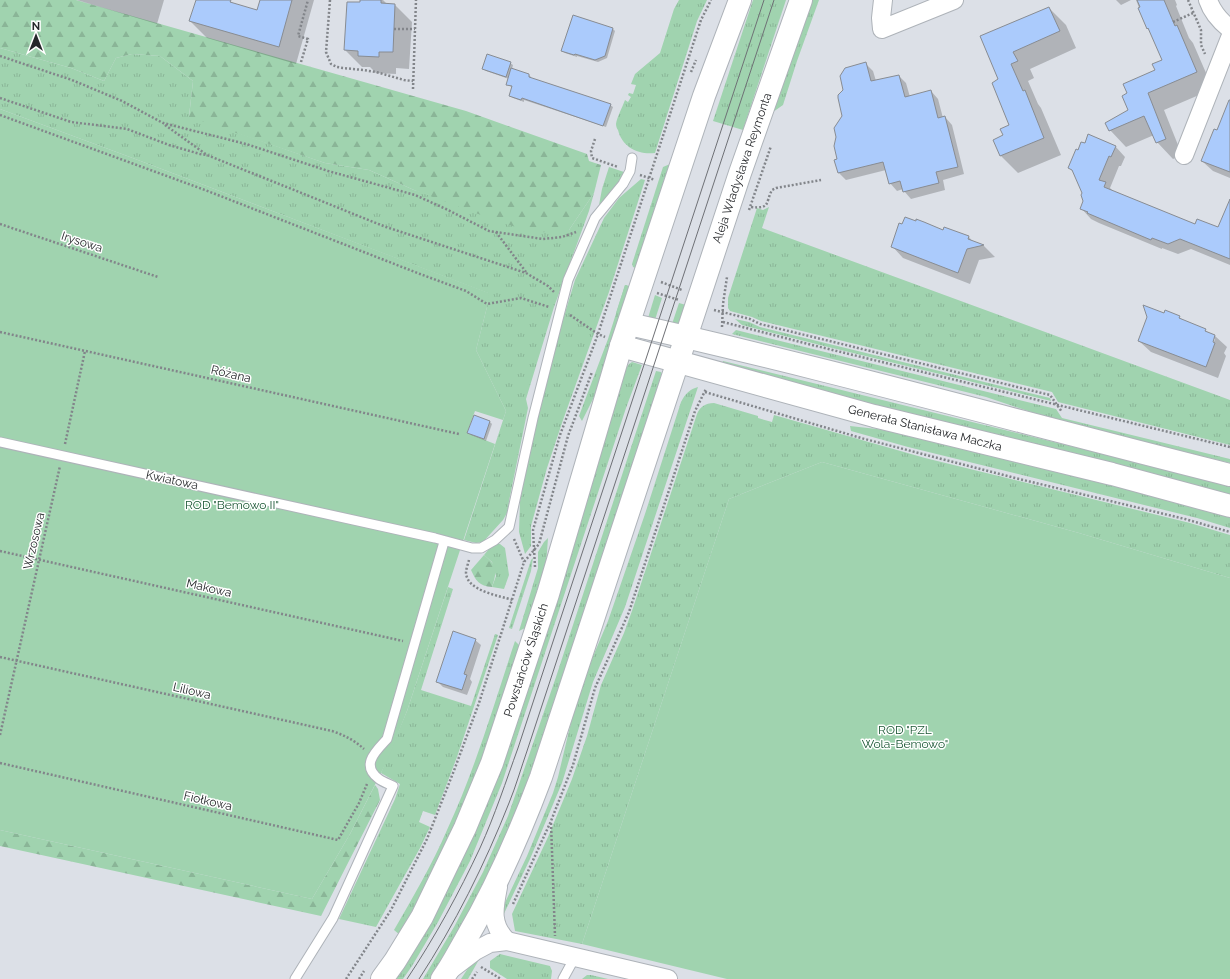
<svg xmlns="http://www.w3.org/2000/svg" width="1230" height="979" font-family="Raleway,sans-serif">
	<style>
		.grass { fill: url(#grass-tufts) }
		.forest { fill: url(#forest-firs) }
		.green { fill: #a0d3af }
		.shadow { fill: #0003; fill-rule: evenodd }
		.building { fill: #abcbfc; stroke: #888c92 }
		.lines { fill: none; stroke-linecap: round; stroke-linejoin: round }
		.service-casing { stroke: #aeb3b9; stroke-width: 11 }
		.minor-casing { stroke: #aeb3b9; stroke-width: 20 }
		.secondary-casing { stroke: #aeb3b9; stroke-width: 24 }
		.path { stroke: #82858a; stroke-width: 2.5; stroke-dasharray: 2 2; stroke-linecap: butt }
		.service { stroke: #fff; stroke-width: 9 }
		.minor { stroke: #fff; stroke-width: 18 }
		.secondary { stroke: #fff; stroke-width: 22 }
		.tram { stroke: #6e7075; stroke-width: 1 }
		.labels { text-anchor: middle; stroke-width: 3; stroke-linejoin: round; paint-order: stroke }
		.street-label { font-size: 12px; fill: #25272a; stroke: #fff }
		.park-label { font-size: 12px; fill: #185532; stroke: #fff }
	</style>
	<defs>
		<pattern id="grass-tufts" width="24" height="20" patternUnits="userSpaceOnUse"><rect width="24" height="20" fill="#a0d3af"/><path d="M3 7l-1-3M5 7V3M7 7l1-3M15 17l-1-3M17 17v-4M19 17l1-3" fill="none" stroke="#8ab597"/></pattern>
		<pattern id="forest-firs" width="22" height="20" patternUnits="userSpaceOnUse"><rect width="22" height="20" fill="#a0d3af"/><path d="M5 1l3.5 6h-7zM16 11l3.5 6h-7z" fill="#8ab597"/></pattern>
	</defs>
	<rect width="100%" height="100%" fill="#dce0e7"/>
	<g class="grass">
		<path d="M679,0H707L697,21L655,153C638,155 622,147 618,130C617,129 616,126 616,124C617,117 622,108 625,100L628,102L631,97L628,95L629,93L633,94L636,85L631,84L635,74L660,53L674,9Z"/>
		<path d="M753,0H786L743,130L713,121Z"/>
		<path d="M808,0H819L797,61L783,105L773,112Z"/>
		<path d="M0,48L71,68L104,81L116,58L132,54L160,56L193,81L189,116L325,163L369,170L414,190L569,230L594,193L589,211L554,307L526,399L528,408L509,501L508,511L503,520L483,542L476,543L464,540L506,411L476,350L487,307L488,293L130,157L0,109Z"/>
		<path d="M670,164L671,166L638,269L633,267L632,264L663,167Z"/>
		<path d="M609,167L624,172L617,188L599,205L602,189Z"/>
		<path d="M641,179L645,180L609,292L563,420L547,468L531,526V546L525,554L519,532L520,501L535,426L555,346L575,280L604,218L619,198Z"/>
		<path d="M769,207L762,228L1230,400V445L1058,402L1052,392L761,321L752,317L730,311L728,308V298L757,208L763,210Z"/>
		<path d="M625,285L632,287L600,385L582,421L579,416L608,339Z"/>
		<path d="M735,319L749,322L760,327L1050,398L1051,401L820,345L742,325Z"/>
		<path d="M736,330L1056,409L1062,418L1230,459V463L1052,419L986,397L732,334Z"/>
		<path d="M723,361L1230,485V495L841,397L722,364Z"/>
		<path d="M632,362L642,365L626,408L502,783L470,861L438,922L412,966L403,979H393L428,925L623,373L629,364Z"/>
		<path d="M656,371L661,372L663,376L527,788L492,873L432,979H423L454,927L483,872L508,816L556,677Z"/>
		<path d="M698,387L625,607L593,682L562,783L530,859L501,920V911L527,856L553,793L558,777L572,718L584,675L594,654L608,621L645,514L681,402C685,394 690,389 698,387Z"/>
		<path d="M714,403L758,416V418L772,422L774,415L925,458L1190,523L1230,535V578L1079,533L822,462L729,499L582,944L515,931L512,914L548,837L572,779L587,736L601,685L624,633L633,608L697,414C700,407 705,403 714,403Z"/>
		<path d="M850,426L886,430L1101,482L1230,516V528L1197,518L908,447L851,431Z"/>
		<path d="M548,538L546,566L530,622L525,628L519,631L538,568V552L544,542Z"/>
		<path d="M493,544H500L505,548L509,575L504,589L492,587L496,576L492,562L484,555Z"/>
		<path d="M533,558L531,571L512,629L509,628L531,560Z"/>
		<path d="M448,587L453,589L421,690L471,706L495,634L498,635L457,757L435,815L423,811L419,822L430,827L420,848L376,927L339,919L395,799L400,784L381,773L407,711Z"/>
		<path d="M515,641L519,645V649L466,806L400,935L394,930C413,897 432,865 447,830C475,770 494,704 515,641Z"/>
		<path d="M485,949L468,979H461L474,959Z"/>
		<path d="M500,954L550,966L552,971L551,979H507L490,968V961Z"/>
		<path d="M587,975H591L608,979H582Z"/>
	</g>
	<g class="forest">
		<path d="M0,0H76L466,111L587,154L589,161L601,165L594,193L569,230L534,233L497,221L414,190L369,170L325,163L189,117L193,81L160,56L132,54L116,58L104,81L71,68L0,48Z"/>
		<path d="M484,555C498,566 497,571 492,587C479,586 476,581 471,570Z"/>
		<path d="M375,785L378,789L380,800L321,916L0,846V830L312,899L350,834Z"/>
	</g>
	<g class="green">
		<path d="M0,109L130,157L489,293L487,307L476,350L506,411L503,420L475,411L467,433L495,444L407,711L387,761L350,834L312,899L0,830Z"/>
		<path d="M625,285L632,287L623,315L616,313Z"/>
		<path d="M655,295L662,298L654,323L648,318Z"/>
		<path d="M679,303L686,305L680,326L671,327Z"/>
		<path d="M822,462L1079,533L1230,578V979H727L582,944L729,499Z"/>
	</g>
	<g class="shadow">
		<path d="M77,0H164L157,24Z"/>
		<path d="M197,0H229L235,5L258,11L261,0H314L296,64L207,38L190,21Z"/>
		<path d="M361,0H383L387,4L395,5L412,22L409,69L396,68V74L376,73L370,67H362L345,50Z"/>
		<path d="M1116,0H1131L1121,5Z"/>
		<path d="M1136,0H1175L1177,5L1176,6L1189,38L1193,43L1213,89L1164,110L1182,155L1173,159L1157,142L1154,135L1126,147L1110,130L1129,111L1163,60L1151,32L1147,28Z"/>
		<path d="M1049,8L1066,25L1076,48L1030,69L1034,78L1028,81L1038,104L1041,108L1061,155L1018,173L1001,156L994,140L1004,136L1010,125L999,80L981,37Z"/>
		<path d="M613,29L615,31L607,58L598,62L577,56V57L565,53L562,51Z"/>
		<path d="M510,63L513,65L512,69L529,75L531,77V79L610,105L613,107L606,127L524,100V102L513,98L510,96L513,88L507,84L509,79L486,71L483,69Z"/>
		<path d="M866,64L873,71L876,81L899,76L906,83L910,97L931,91L938,99L943,118L945,117L952,125L964,174L943,180L945,190L911,199L904,191L903,189L897,191L890,183L886,170L846,180L839,173L838,160L843,116Z"/>
		<path d="M1230,110V178L1213,171L1202,161Z"/>
		<path d="M1115,146L1125,157L1121,166H1119L1110,188L1114,192L1196,225L1218,228L1230,200V265L1191,249L1178,254L1162,248V249L1099,223L1091,219L1081,208L1084,201L1083,193L1075,173L1069,168Z"/>
		<path d="M945,228L969,237L973,242L984,246L995,257L979,260L970,284L903,258L892,246L944,231Z"/>
		<path d="M1165,314L1179,317L1184,321L1205,330L1209,333L1215,336L1227,347L1224,353L1226,356L1218,378L1151,352L1139,341ZM1213,338L1215,339L1212,347Z"/>
		<path d="M490,422L492,424L486,441L471,435L468,433Z"/>
		<path d="M475,640L481,645L470,679L472,682L467,695L443,687L438,682Z"/>
	</g>
	<g class="building">
		<path d="M196,0H231L230,2L257,10L260,0H292L279,47L189,21Z"/>
		<path d="M360,0H381V3L395,4L393,52H379V57L358,56V51L344,50L347,2H360Z"/>
		<path d="M1137,0H1164L1175,26L1177,25L1197,72L1148,93L1166,139L1156,143L1144,116L1109,131L1105,123L1128,110L1122,96L1127,93L1123,84L1155,70L1152,64L1162,60L1148,28L1147,29L1138,8L1140,7Z"/>
		<path d="M1049,7L1060,31L1013,52L1018,61L1011,64L1023,91L1025,90L1044,138L1000,156L993,140L1003,135L1000,129L1009,125L992,83L998,79L980,36Z"/>
		<path d="M573,15L613,28L605,56L595,60L575,54L574,55L561,51Z"/>
		<path d="M487,54L511,62L506,77L482,69Z"/>
		<path d="M866,62L871,81L899,75L905,97L931,90L938,118L945,116L958,167L936,172L939,183L903,192L900,181L889,184L883,162L838,173L834,160L837,159L834,146L836,137L834,128L842,116L838,98V95L843,90L840,76L845,68Z"/>
		<path d="M511,68L529,74V77L611,104L603,126L522,98L521,100L509,96L512,86L506,85Z"/>
		<path d="M1229,100H1230V172L1201,161L1214,129L1217,130Z"/>
		<path d="M1088,134L1116,146L1111,157L1109,156L1099,180L1106,182L1104,187L1195,224L1197,219L1218,227L1230,199V259L1180,239L1168,244L1152,238L1151,240L1087,213L1088,212L1080,209L1083,201L1081,195L1082,193L1072,170L1068,168L1076,149L1078,150L1081,142L1085,143Z"/>
		<path d="M905,217L916,221V219L924,222L943,230L944,227L969,236L968,239L984,245L967,249L958,273L891,247L899,223L902,224Z"/>
		<path d="M1143,305L1164,313L1165,310L1180,316L1179,318L1206,329L1205,331L1215,335L1213,342L1215,343L1206,367L1138,341L1147,317Z"/>
		<path d="M474,415L490,421L484,439L467,433Z"/>
		<path d="M453,631L476,639L464,674L467,675L462,690L436,682Z"/>
	</g>
	<g class="lines">
		<defs>
			<g id="service">
				<path d="M0,442L435,538L472,548H481L495,540L509,527L533,418L568,280L595,218L623,184L630,171L632,158"/>
				<path d="M295,979L333,918L393,786C389,784 383,782 379,779C360,765 376,751 387,739L444,542"/>
				<path d="M563,979L575,957"/>
			</g>
			<g id="minor">
				<path d="M883,0L881,18L882,29L954,0"/>
				<path d="M1208,0C1212,12 1220,21 1230,29"/>
				<path d="M1184,155L1230,38"/>
				<path d="M498,887C494,908 490,924 507,941"/>
				<path d="M450,970L475,951L490,943L507,941L668,979"/>
			</g>
			<g id="secondary">
				<path d="M629,324C830,369 1030,425 1230,475"/>
				<path d="M621,346L874,416L1112,474L1230,506"/>
				<path d="M382,979L395,961L422,917L465,828L492,763L548,594L621,346L704,96L740,0"/>
				<path d="M442,979C451,967 458,953 466,939C496,888 520,833 541,777L740,173L801,0"/>
			</g>
		</defs>
		<use href="#service" class="service-casing"/>
		<use href="#minor" class="minor-casing"/>
		<use href="#secondary" class="secondary-casing"/>
		<g class="path">
			<path d="M330,0L326,52L331,64L337,67L343,68L363,70L376,72L404,80L413,81"/>
			<path d="M1188,0L1201,30V45L1205,54"/>
			<path d="M1173,22L1193,13"/>
			<path d="M394,29H415"/>
			<path d="M0,56L72,80L122,101L163,123L246,144L328,171L415,195L446,209L489,231L543,239L562,237L576,232"/>
			<path d="M301,62L308,39L298,36L308,0"/>
			<path d="M691,72L696,60"/>
			<path d="M413,89L416,0"/>
			<path d="M0,98L71,122L127,129L169,145L200,154L207,155L386,227L526,273L548,286L554,292"/>
			<path d="M0,115L205,190L420,274L466,291L487,304L521,298L549,307"/>
			<path d="M165,125L207,155"/>
			<path d="M595,139L591,151L592,158L618,167"/>
			<path d="M640,175L655,180"/>
			<path d="M751,207C771,209 765,203 772,190L776,188L821,180"/>
			<path d="M749,210L771,146"/>
			<path d="M0,224L158,277"/>
			<path d="M496,232L526,272"/>
			<path d="M661,282L682,290"/>
			<path d="M657,293L679,300"/>
			<path d="M714,310L750,319L760,324L1050,395L1062,412"/>
			<path d="M570,315L598,334L605,337"/>
			<path d="M723,322L804,343L1230,447"/>
			<path d="M722,327L723,304L727,277"/>
			<path d="M0,332L459,434"/>
			<path d="M705,392L861,438L1015,478L1185,519L1230,532"/>
			<path d="M65,444L85,351"/>
			<path d="M514,539L524,562"/>
			<path d="M0,551L403,641"/>
			<path d="M469,560C468,564 466,569 466,573C467,591 500,596 513,600"/>
			<path d="M535,567L533,530L560,435L598,334L701,20L711,0"/>
			<path d="M0,657L332,731C344,735 354,740 364,749"/>
			<path d="M0,735L60,466"/>
			<path d="M0,763L338,840L359,803L367,784"/>
			<path d="M551,823L555,936"/>
			<path d="M513,904L551,821L573,765L595,688L629,612L695,411L706,389"/>
			<path d="M481,967L501,979"/>
			<path d="M346,979L391,910L427,839L455,768L479,703L524,562L539,544L568,436L592,372"/>
			<path d="M359,979L364,971"/>
			<path d="M472,979L477,972"/>
		</g>
		<use href="#service" class="service"/>
		<use href="#minor" class="minor"/>
		<use href="#secondary" class="secondary"/>
		<g class="tram">
			<path d="M407,979C435,937 459,893 480,848C495,815 506,781 518,748L764,0"/>
			<path d="M419,979C455,924 485,864 509,803C516,786 521,768 527,751L774,0"/>
		</g>
	</g>
	<g class="labels">
		<g class="street-label">
			<text transform="translate(742 168) rotate(-71)" y="4">Aleja Władysława Reymonta</text>
			<text transform="translate(82 242) rotate(18)" y="4">Irysowa</text>
			<text transform="translate(231 374) rotate(13)" y="4">Różana</text>
			<text transform="translate(925 428) rotate(14)" y="4">Generała Stanisława Maczka</text>
			<text transform="translate(172 480) rotate(12)" y="4">Kwiatowa</text>
			<text transform="translate(34 541) rotate(-77)" y="4">Wrzosowa</text>
			<text transform="translate(209 588) rotate(13)" y="4">Makowa</text>
			<text transform="translate(526 660) rotate(-72)" y="4">Powstańców Śląskich</text>
			<text transform="translate(192 691) rotate(13)" y="4">Liliowa</text>
			<text transform="translate(208 801) rotate(13)" y="4">Fiołkowa</text>
		</g>
		<g class="park-label">
			<text x="232" y="509">ROD "Bemowo II"</text>
			<text x="905" y="734">ROD "PZL<tspan x="905" dy="14">Wola-Bemowo"</tspan></text>
		</g>
	</g>
	<g transform="translate(36 36)" stroke="#ffffff" stroke-width="3" paint-order="stroke">
	<path d="M0-3L7 15L0 10L-7 15Z" fill="#25272a"/>
	<text y="-6" font-size="11" font-weight="bold" text-anchor="middle" fill="#25272a">N</text>
	</g>
</svg>
